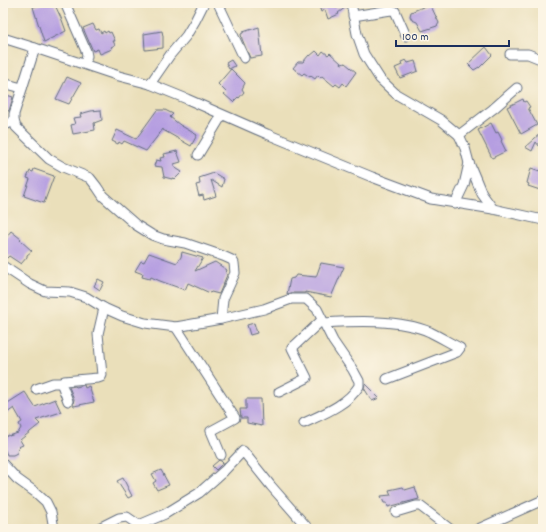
<svg xmlns="http://www.w3.org/2000/svg" width="546" height="532" font-family="Dekko,sans-serif">
	<style>
		.building { fill: #b59ee1 }
		.lines { fill: none; stroke-linecap: round; stroke-linejoin: round }
		.minor-casing { stroke: #636d7e; stroke-width: 11 }
		.minor { stroke: #fff; stroke-width: 9 }
	</style>
	<rect width="100%" height="100%" fill="#fcf5e5"/>
	<filter id="ink" filterUnits="userSpaceOnUse"><feTurbulence type="fractalNoise" baseFrequency=".025" numOctaves="2"/><feDisplacementMap in="SourceGraphic" scale="8" xChannelSelector="R" yChannelSelector="G"/><feConvolveMatrix kernelMatrix="1 2 1 2 8 2 1 2 1" color-interpolation-filters="sRGB"/></filter>
	<filter id="wash" filterUnits="userSpaceOnUse"><feTurbulence type="fractalNoise" baseFrequency=".012" numOctaves="4" result="noise"/><feDisplacementMap in="SourceGraphic" scale="16" xChannelSelector="R" yChannelSelector="G"/><feGaussianBlur stdDeviation="0.9" result="paint"/><feColorMatrix in="noise" values="0 0 0 0 0 0 0 0 0 0 0 0 0 0 0 0 0 1.4 0 .05"/><feComposite in="paint" operator="in"/></filter>
	<g filter="url(#wash)">
		<rect width="100%" height="100%" fill="#eadfba"/>
		<g id="blocks">
			<g class="building">
				<path d="M45,3H54L62,20L66,31L44,42L33,7Z"/>
				<path d="M318,3H335L336,8L346,6V7L338,13L339,14L328,19L325,10L321,12Z"/>
				<path d="M430,4L439,23L437,26L422,31L417,22L412,20L410,16L411,12Z"/>
				<path d="M93,24L96,30L99,29L101,33L104,31L105,33L108,31L109,33L111,32L115,41H113L115,45L111,47L112,49L100,54L98,49L93,51L83,28Z"/>
				<path d="M259,27L262,56L250,58L242,39L241,34L243,33V32Z"/>
				<path d="M162,31L163,36V48L145,50L144,34Z"/>
				<path d="M486,47L492,55L479,68V67L474,70L468,64Z"/>
				<path d="M316,51L320,55L323,51L328,55L330,53L342,64L345,63L356,72L346,86L343,83L340,87L336,84L334,86L322,76L321,78L318,75L315,79L311,76L310,77L304,73L302,75L293,68L298,62H303L309,55L310,56Z"/>
				<path d="M231,60L235,66L229,69L226,63Z"/>
				<path d="M406,60L408,63L415,61L418,71L400,78L395,68L402,65L401,62Z"/>
				<path d="M231,69L245,83L242,89L244,92L239,98L238,97L233,102L224,94L226,92L218,84Z"/>
				<path d="M67,77L81,83L69,104L56,99Z"/>
				<path d="M3,94L13,97L9,111L3,110Z"/>
				<path d="M523,99L524,102L526,101L530,107L528,108L537,125L521,134L507,107Z"/>
				<path d="M101,110L102,120L94,123L95,130L73,134L71,125L75,124L73,118L81,117L80,114L91,111Z"/>
				<path d="M157,110H165L173,114L170,117L180,125L197,135L191,146L163,130V129L146,151L124,141L122,144L119,142L118,144L112,141L117,130L136,139Z"/>
				<path d="M491,123L496,133L498,132L502,140L501,141L506,151L492,158L478,130Z"/>
				<path d="M543,131V151L536,142L532,151L525,147Z"/>
				<path d="M177,151L181,162L174,164V167L182,172L175,179L172,178V179L164,177L162,167L154,166L156,160L161,161L160,158L165,157L164,154Z"/>
				<path d="M531,168L543,172V191L528,186L529,184L527,183Z"/>
				<path d="M34,169L54,176L44,203L24,196L30,179L27,178L30,171L33,172Z"/>
				<path d="M214,173L224,179L222,187L211,180L216,196L204,200L203,195L199,196L196,185L200,184L199,178Z"/>
				<path d="M11,231L21,239L20,240L32,251L27,255V257L21,264L9,256L7,258L3,256V241Z"/>
				<path d="M182,252L203,258L195,271L215,262L227,270L226,273L227,275L219,294L211,292L210,293L188,283L185,290L160,281L151,277L150,279L142,277L143,274L135,271L141,261L144,262L149,253L177,263L181,257Z"/>
				<path d="M321,263L344,267L331,297L305,292V293H291L287,294L290,279L294,278L296,275L316,277Z"/>
				<path d="M98,279L104,282L100,290L94,286Z"/>
				<path d="M254,323L257,333L250,335L247,325Z"/>
				<path d="M365,384L379,398L372,401L364,388Z"/>
				<path d="M84,385L85,388L89,386L94,402L74,406L73,404L74,399L69,387L75,386L76,387Z"/>
				<path d="M25,392L35,407L55,399L61,412L36,420L40,424L20,440L23,445L18,447L17,453L13,455H7L5,450L3,451V438L9,435V436L18,433L21,428L19,424L22,422L14,408L3,416V406Z"/>
				<path d="M246,399H261L262,426L247,423V418H241L240,409H246Z"/>
				<path d="M219,460L221,461L223,463L216,470L212,466Z"/>
				<path d="M161,470L169,485L157,490L153,483L156,481L152,474Z"/>
				<path d="M123,478L132,496L128,498L117,481Z"/>
				<path d="M403,487L405,490L415,487L419,499L388,507L387,503H384L381,496L391,495L389,490Z"/>
			</g>
		</g>
	</g>
	<g filter="url(#ink)">
		<use href="#blocks" fill-opacity="0" stroke="#636d7e" stroke-width="1"/>
		<g class="lines">
			<defs>
				<g id="minor">
					<path d="M65,3L86,51L87,56L85,64"/>
					<path d="M218,3L244,58"/>
					<path d="M351,3L357,34L364,54L380,79L396,94L441,120L459,135L465,148L469,163L477,182L482,194L493,209"/>
					<path d="M542,3L543,5"/>
					<path d="M353,16L391,10L395,11L406,36"/>
					<path d="M3,38L35,48L119,76L150,84L187,99L267,134L372,177L431,199L493,209L543,220"/>
					<path d="M35,48L14,114V121L16,127L49,159L63,167L90,178L97,187L103,196L136,225L152,235L163,239L185,243L223,256L232,260L234,263L235,273L223,299L221,319"/>
					<path d="M510,54H528L543,60"/>
					<path d="M3,83L22,88"/>
					<path d="M150,84L170,55L186,36L195,21L204,3"/>
					<path d="M3,126L14,121"/>
					<path d="M459,135L493,109L517,88"/>
					<path d="M198,155L222,115"/>
					<path d="M455,204L464,185L469,163"/>
					<path d="M3,266L30,284L45,291L70,292L86,297L104,308L122,316L145,323L176,327L221,319L264,309L291,299H306L317,309L333,341L353,370L359,381V386C347,405 323,414 304,423"/>
					<path d="M324,323C356,321 400,319 430,332C440,337 450,343 460,348L457,352L387,379"/>
					<path d="M176,327L235,418L211,431L221,455"/>
					<path d="M36,389L53,383H62"/>
					<path d="M279,392L307,378L292,348L322,320"/>
					<path d="M68,401L62,385L64,381L98,378L101,377L102,375L98,334L104,308"/>
					<path d="M3,464L17,479L35,492L46,502L51,512L54,529"/>
					<path d="M396,512L416,506H420L450,529"/>
					<path d="M139,525L165,514L199,493L224,471L243,451L271,486L306,526"/>
					<path d="M97,529L119,518L127,517L143,528"/>
					<path d="M478,529L543,500"/>
				</g>
			</defs>
			<use href="#minor" class="minor-casing"/>
			<use href="#minor" class="minor"/>
		</g>
	</g>
	<rect width="546" height="532" fill="none" stroke="#fcf5e5" stroke-width="16"/>
	<path d="M396 40v6h113v-6" fill="none" stroke="#1b2f5e" stroke-width="2"/>
	<text x="402" y="40" font-size="12" fill="#1b2f5e" stroke="#fcf5e5" stroke-width="3" paint-order="stroke">100 m</text>
</svg>
